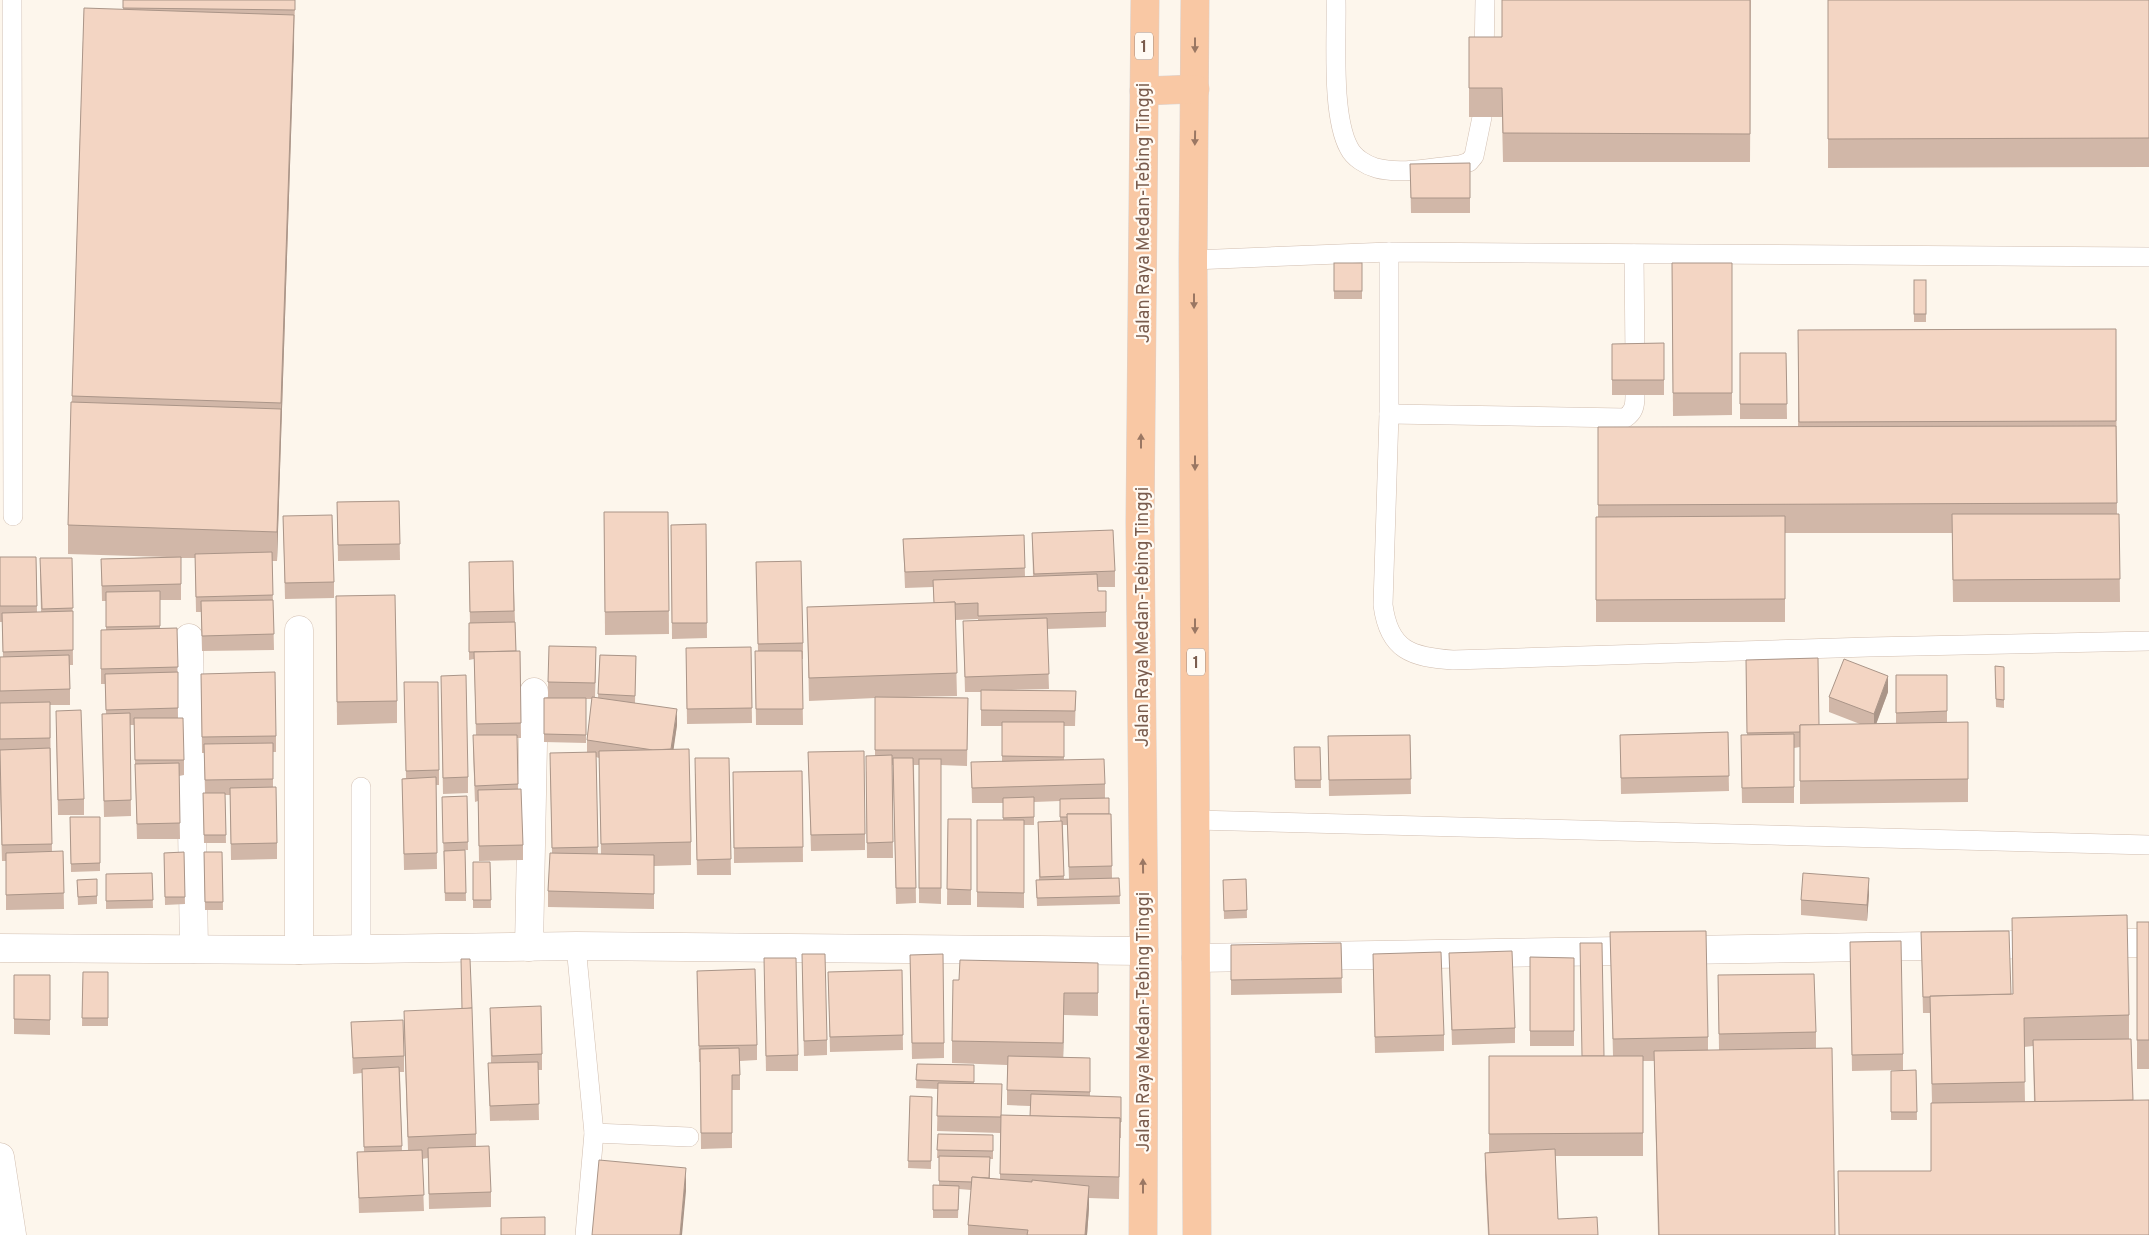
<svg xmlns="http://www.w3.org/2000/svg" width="2149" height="1235" font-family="Overpass,sans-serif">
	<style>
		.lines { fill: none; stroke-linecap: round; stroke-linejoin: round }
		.service-casing { stroke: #d1beb0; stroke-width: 20 }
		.minor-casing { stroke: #d1beb0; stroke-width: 29 }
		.trunk-casing { stroke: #dad1cd; stroke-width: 29 }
		.service { stroke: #fff; stroke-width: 19 }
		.minor { stroke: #fff; stroke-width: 28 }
		.trunk { stroke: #f9c8a4; stroke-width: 28 }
		.wall { fill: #d1b7a8; fill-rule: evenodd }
		.shaded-wall { fill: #aa9588 }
		.building { fill: #f3d5c3; stroke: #aa9588 }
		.oneway { fill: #9a7763 }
		.labels { text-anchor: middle; stroke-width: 4.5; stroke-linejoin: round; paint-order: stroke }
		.shield { fill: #fffaf3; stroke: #a28b7f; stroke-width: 1 }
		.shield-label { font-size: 16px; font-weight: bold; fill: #7a5c4d }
		.street-label { font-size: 18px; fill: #7a5c4d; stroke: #fffaf3 }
	</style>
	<rect width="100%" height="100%" fill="#fdf6ec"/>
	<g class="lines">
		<defs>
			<g id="service">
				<path d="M12,0L13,516"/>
				<path d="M1336,0C1337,39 1331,115 1349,148C1354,158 1366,165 1376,168C1402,175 1434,167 1460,165L1469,162L1474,156L1482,117"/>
				<path d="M1484,62L1485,0"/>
				<path d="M1389,252V414L1383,605C1389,651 1412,657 1453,660L1869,647L2149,641"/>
				<path d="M1634,254L1635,359"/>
				<path d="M1193,260L1389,252L2149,257"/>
				<path d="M1389,414L1625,418C1634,412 1635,406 1635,395"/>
				<path d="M1196,820L2149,845"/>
				<path d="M576,946L594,1133L585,1235"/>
				<path d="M361,949V787"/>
				<path d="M594,1133L689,1137"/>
			</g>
			<g id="minor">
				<path d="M299,630V950"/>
				<path d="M189,638L194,949"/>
				<path d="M2090,943H2149"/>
				<path d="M529,947L534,692"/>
				<path d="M0,948L299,950L576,946L1144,951"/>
				<path d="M1196,958L2049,944"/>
				<path d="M0,1157L12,1235"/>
			</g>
			<g id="trunk">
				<path d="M1195,0L1193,260L1197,1235"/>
				<path d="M1144,91L1195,89"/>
				<path d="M1143,1235L1144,951L1140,522L1145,0"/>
			</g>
		</defs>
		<use href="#service" class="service-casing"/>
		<use href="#minor" class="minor-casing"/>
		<use href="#trunk" class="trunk-casing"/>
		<use href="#service" class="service"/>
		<use href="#minor" class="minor"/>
		<use href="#trunk" class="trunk"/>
	</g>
	<g class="wall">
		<path d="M295,0L294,44L277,561H272L274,650L202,651L201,612H196L195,558H181V600H160V628H177L178,718L184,760V775L179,776L180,839H137L134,725H130L131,816L104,817L102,729L106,714L105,684H101V630H106V601H102L101,559L167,557L68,554V525L84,8L123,10V8Z"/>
		<path d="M1751,0L1750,162H1503L1502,117H1469V37H1502Z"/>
		<path d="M1828,0H2149V167L1828,168Z"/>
		<path d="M1470,163V213H1411L1410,164Z"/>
		<rect x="1334" y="263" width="28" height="36"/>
		<path d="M1672,263H1732V415L1673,416Z"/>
		<rect x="1914" y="280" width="12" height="42"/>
		<path d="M2116,329L2117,514H2119L2120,602H1953L1952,533H1785V622H1596V517H1598V427H1798V330Z"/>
		<path d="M1664,343V395H1612V344Z"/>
		<path d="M1740,353H1786L1787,419H1740Z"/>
		<path d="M399,501L400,560L338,561L337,502Z"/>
		<path d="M604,512H668L669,634L605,635Z"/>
		<path d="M283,516L334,582V598L285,599Z"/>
		<path d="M706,524L707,638L672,639L671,525Z"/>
		<path d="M1032,533L1115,571V587H1098V591L1106,612V627L1047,629L1049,689L1011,690L1076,691L1075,726H1064V760L1105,784V798L1109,814H1111L1112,878H1119L1120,904L1037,906L1036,880H1039L1038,822L1060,821V801L1034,802V825H1024V908L977,907V820H1003V803H972L971,762H1002V726H981V692H965L963,621H978V619L955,620L957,696L905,697L968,698L967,766L941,765V904L919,903V765H914L916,903L896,904L893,765H892L893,858H867L866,772L875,756V698L809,701L807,607L934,603L933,587L905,588L903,539L1024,535L1025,577L1033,576ZM1063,825H1067L1069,879H1064Z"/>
		<path d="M0,557H36L37,612H41L40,574L72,558L73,665H70V705H50L52,852L63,851L64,909L6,910V861H2L0,792V657H3L2,622H0Z"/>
		<path d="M513,561L516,651H520L521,738H517L518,789L523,845V860L479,861L478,801L475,802L473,751L476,735L474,659L469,660V623H470L469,578Z"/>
		<path d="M756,562L803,643V659H802L803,725H756L755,651H758Z"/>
		<path d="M336,596L397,701V723L337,725Z"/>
		<path d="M751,647L752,723L687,724L686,648Z"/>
		<path d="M600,655L636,656L635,703L677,725L673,749L691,842V865L654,866V909L548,907V891L552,853L550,768L587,752V740L592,699H586V743L544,742V698L548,697V682L596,663L595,697L598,698ZM596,757L599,758L601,854H598Z"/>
		<path d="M1746,660L1819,725L1860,724L1829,712V697L1888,692L1876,724H1896V675L1947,711V723L1968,722V802L1800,804V747L1794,748V803H1742L1741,751L1747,735Z"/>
		<path d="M1995,666L2004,667V708L1996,707Z"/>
		<path d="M201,674L276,736V752H273V787L277,843V859L231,860L230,795H225L226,843H204L203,793H205L204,753H202Z"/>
		<path d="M404,682L439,770V785H436L437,869L404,870L402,779L406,778Z"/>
		<path d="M441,692L468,777V793L443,794Z"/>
		<path d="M56,726L84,799V815H58Z"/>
		<path d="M1728,732L1729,791L1621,794L1620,735Z"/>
		<path d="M1410,735L1411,794L1329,796L1328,736Z"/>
		<path d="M1294,747H1320L1321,788H1295Z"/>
		<path d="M808,752L865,834V850L811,851Z"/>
		<path d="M729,758L731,875H697L695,774Z"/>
		<path d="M802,771L803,862L734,863L733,772Z"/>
		<path d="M467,796L468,850H465L466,901H445L442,797Z"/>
		<path d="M70,817H100V871L71,872Z"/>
		<path d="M948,819H971V905H947Z"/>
		<path d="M184,852L185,904L165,905L164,853Z"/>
		<path d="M204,852H222L223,910H205Z"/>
		<path d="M473,862H490L491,908H473Z"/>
		<path d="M152,873L153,908L106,909V874Z"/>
		<path d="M97,879V904L78,905L77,880Z"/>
		<path d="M1246,879L1247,918L1224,919L1223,880Z"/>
		<path d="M1869,894L1867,921L1801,915V900Z"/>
		<path d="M2012,918L2129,1015V1039L2133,1101L1931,1171L1932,1103L1930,1013H1923L1921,932L2011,994H2013ZM2033,1046L2034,1102H2025L2024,1047Z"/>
		<rect x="2137" y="922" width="12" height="147"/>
		<path d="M1610,932L1708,1037V1050L1835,1235H1658L1654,1061H1643V1156H1555L1558,1219L1598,1235H1488L1485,1175V1153L1489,1152V1056H1613Z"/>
		<path d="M1341,943L1342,993L1231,995V945Z"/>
		<path d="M1449,953L1515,1028V1043L1452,1045Z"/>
		<path d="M1373,954L1444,1035V1051L1375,1053Z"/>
		<path d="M910,955L944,1043V1058L912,1059Z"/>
		<path d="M1530,957L1574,958V1046H1530Z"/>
		<path d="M1850,957L1903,1054V1070L1852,1071Z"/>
		<path d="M1098,963V1016L1064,1015L1063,1057L1090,1058V1096L1121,1097V1138H1120L1119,1199L1089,1198V1208L1087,1235H968V1225L971,1190L959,1189L958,1218H933V1185H939V1158H937L938,1134L993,1135V1159H990V1178L1000,1179V1133L937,1131L938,1089L916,1088L917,1064L974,1065V1084L1001,1115L1030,1116V1106L1007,1105V1065L952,1063V1041L959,980Z"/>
		<path d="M802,970L827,1040V1055L804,1056Z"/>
		<path d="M902,970L903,1050L830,1052L828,972Z"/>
		<path d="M697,971L757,1045V1060L740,1061V1090H732V1148L701,1149L700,1062H699Z"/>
		<path d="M83,972H108V1026H82Z"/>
		<path d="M764,974L798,1055V1071H766Z"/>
		<path d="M14,975H50V1035L14,1034Z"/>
		<path d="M1718,975L1816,1032V1048L1719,1050Z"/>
		<path d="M490,1008L542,1054V1070H538L539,1120L490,1121L488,1063H491Z"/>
		<path d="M404,1011L476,1134V1146L491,1192V1207L429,1209L428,1158L422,1159L424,1211L359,1213L357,1152H364L362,1073L353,1074L351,1022L404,1056V1072H400L402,1151L408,1150L404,1033Z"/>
		<path d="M1916,1070L1917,1120H1891V1071Z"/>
		<path d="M910,1096L932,1097L931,1169L908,1168Z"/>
	</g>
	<g class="shaded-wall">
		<path d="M294,15V44L277,561V532Z"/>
		<path d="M1888,676V692L1874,730V714Z"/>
		<path d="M677,709V725L671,768V752Z"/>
		<path d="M1869,878V894L1867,921V905Z"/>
		<path d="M1064,993V1015L1063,1066V1043Z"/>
		<path d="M686,1168V1191L682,1235H680Z"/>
		<path d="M1089,1186V1208L1087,1235H1085Z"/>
	</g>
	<g class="building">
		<path d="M123,0H295V10L123,8Z"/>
		<path d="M1502,0H1750V134L1503,133L1502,88H1469V37H1502Z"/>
		<path d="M1828,0H2149V138L1828,139Z"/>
		<path d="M84,8L294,15L281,403L72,396Z"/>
		<path d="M1470,163V198H1411L1410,164Z"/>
		<rect x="1334" y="263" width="28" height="28"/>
		<path d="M1672,263H1732V393H1673Z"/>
		<rect x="1914" y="280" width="12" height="34"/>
		<path d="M2116,329V421L1799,422L1798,330Z"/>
		<path d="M1664,343V380H1612V344Z"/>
		<path d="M1740,353H1786L1787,404H1740Z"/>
		<path d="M71,402L281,409L277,532L68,525Z"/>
		<path d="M2116,426L2117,503L1598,505V427Z"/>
		<path d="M399,501L400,544L338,545L337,502Z"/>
		<path d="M604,512H668L669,611L605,612Z"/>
		<path d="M1952,514H2119L2120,579L1953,580Z"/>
		<path d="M332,515L334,582L285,583L283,516Z"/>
		<path d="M1785,516V599L1596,600V517Z"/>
		<path d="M706,524L707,623H672L671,525Z"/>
		<path d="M1113,530L1115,571L1034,574L1032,533Z"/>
		<path d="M1024,535L1025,568L905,572L903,539Z"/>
		<path d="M272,552L273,595L196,597L195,554Z"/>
		<path d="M0,557H36L37,606H0Z"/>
		<path d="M181,557V584L102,586L101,559Z"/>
		<path d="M40,558H72L73,608L42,609Z"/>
		<path d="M513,561L514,611L470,612L469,562Z"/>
		<path d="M801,561L803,643L758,644L756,562Z"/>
		<path d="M1097,574L1098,591H1106V612L978,616V603L955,604V602L934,603L933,580Z"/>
		<path d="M160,591V626L106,627V592Z"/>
		<path d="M395,595L397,701L337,702L336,596Z"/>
		<path d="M273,600L274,634L202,636L201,601Z"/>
		<path d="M955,602L957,673L809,678L807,607Z"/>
		<path d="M73,611V650L3,652L2,613Z"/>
		<path d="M1047,618L1049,674L965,677L963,621Z"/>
		<path d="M515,622L516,651L469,652V623Z"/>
		<path d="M177,628L178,667L101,669V630Z"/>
		<path d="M549,646L596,647L595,683L548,682Z"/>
		<path d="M751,647L752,708L687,709L686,648Z"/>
		<path d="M520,651L521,723L476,724L474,652Z"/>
		<path d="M755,651H802L803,709H756Z"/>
		<path d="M69,655L70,689L0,691V657Z"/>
		<path d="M600,655L636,656L635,696L598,694Z"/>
		<path d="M1818,658L1819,725H1800V732L1747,733L1746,660Z"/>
		<path d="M1844,659L1888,676L1874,714L1829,697Z"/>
		<path d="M1995,666L2004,667V700L1996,699Z"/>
		<path d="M178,672V708L106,710L105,674Z"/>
		<path d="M275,672L276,736L202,737L201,674Z"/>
		<path d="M466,675L468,777L443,778L441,676Z"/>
		<path d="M1896,675H1947V711L1896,713Z"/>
		<path d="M404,682H438L439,770L406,771Z"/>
		<path d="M981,690L1076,691L1075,711L981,710Z"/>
		<path d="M592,697L677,709L671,749L653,750L587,740Z"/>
		<path d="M875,697L968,698L967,750H875Z"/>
		<path d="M544,698H586V735L544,734Z"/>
		<path d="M50,702V738L0,739V703Z"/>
		<path d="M81,710L84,799L58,800L56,711Z"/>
		<path d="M130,713L131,800L104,801L102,714Z"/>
		<path d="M134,718H183L184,760H135Z"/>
		<path d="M1002,722H1064V757L1002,756Z"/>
		<path d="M1968,722V779L1800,781V725Z"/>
		<path d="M1728,732L1729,776L1621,778L1620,735Z"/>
		<path d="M1794,734V787L1742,788L1741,735Z"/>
		<path d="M473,735H517L518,784L475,786Z"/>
		<path d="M1410,735L1411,779L1329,780L1328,736Z"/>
		<path d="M273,743V779L205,780L204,744Z"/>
		<path d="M1294,747H1320L1321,780H1295Z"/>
		<path d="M50,748L52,844L2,845L0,750Z"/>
		<path d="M689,749L691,842L601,844L599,751Z"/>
		<path d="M864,751L865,834L811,835L808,752Z"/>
		<path d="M596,752L598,847L552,848L550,753Z"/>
		<path d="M892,755L893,842L867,843L866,756Z"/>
		<path d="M695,758H729L731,859L697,860Z"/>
		<path d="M893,758H913L916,888H896Z"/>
		<rect x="919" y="759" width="22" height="129"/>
		<path d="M1104,759L1105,784L972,788L971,762Z"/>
		<path d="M179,763L180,823L137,824L135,764Z"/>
		<path d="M802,771L803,847L734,848L733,772Z"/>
		<path d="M436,777L437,853L404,854L402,779Z"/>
		<path d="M276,787L277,843L231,844L230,788Z"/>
		<path d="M521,789L523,845L479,846L478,790Z"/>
		<path d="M203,793H225L226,835H204Z"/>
		<path d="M467,796L468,842L443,843L442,797Z"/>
		<path d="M1034,797V817L1003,818V798Z"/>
		<path d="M1109,798V814H1067L1068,817H1060V799Z"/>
		<path d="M1067,814H1111L1112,866L1069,867Z"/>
		<path d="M70,817H100V863L71,864Z"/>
		<path d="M948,819H971V890L947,889Z"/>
		<path d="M977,820H1024V893L977,892Z"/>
		<path d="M1062,821L1064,876L1040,877L1038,822Z"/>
		<path d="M465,850L466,893H445L444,851Z"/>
		<path d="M63,851L64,893L6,895V853Z"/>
		<path d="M184,852L185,897H165L164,853Z"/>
		<path d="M204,852H222L223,902H205Z"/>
		<path d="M550,853L654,855V894L548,891Z"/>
		<path d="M473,862H490L491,900H473Z"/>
		<path d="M152,873L153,900L106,901V874Z"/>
		<path d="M1803,873L1869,878L1867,905L1801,900Z"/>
		<path d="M1119,878L1120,896L1037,898L1036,880Z"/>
		<path d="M97,879V896L78,897L77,880Z"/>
		<path d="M1246,879L1247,910L1224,911L1223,880Z"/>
		<path d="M2127,915L2129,1015L2024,1018L2025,1082L1932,1084L1930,996L2013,994L2012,918Z"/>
		<rect x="2137" y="922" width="12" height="118"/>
		<path d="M1706,931L1708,1037L1613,1039L1610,932Z"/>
		<path d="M2009,931L2011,994L1930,996V997H1923L1921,932Z"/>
		<path d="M1901,941L1903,1054L1852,1055L1850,942Z"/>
		<path d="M1341,943L1342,978L1231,980V945Z"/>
		<path d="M1580,943H1602L1604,1056H1582Z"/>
		<path d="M1512,951L1515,1028L1452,1030L1449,953Z"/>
		<path d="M1441,952L1444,1035L1375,1037L1373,954Z"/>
		<path d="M802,954H825L827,1040L804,1041Z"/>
		<path d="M943,954L944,1043H912L910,955Z"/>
		<path d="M1530,957L1574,958V1031H1530Z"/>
		<path d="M764,958H796L798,1055L766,1056Z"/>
		<path d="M461,959H470L472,1008L462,1009Z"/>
		<path d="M960,960L1098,963V993H1064L1063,1043L952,1041L953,980H959Z"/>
		<path d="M755,969L757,1045L699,1046L697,971Z"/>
		<path d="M902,970L903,1035L830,1037L828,972Z"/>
		<path d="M83,972H108V1018H82Z"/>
		<path d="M1814,974L1816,1032L1719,1034L1718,975Z"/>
		<path d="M14,975H50V1020L14,1019Z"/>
		<path d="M541,1006L542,1054L492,1056L490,1008Z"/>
		<path d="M472,1008L476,1134L408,1137L404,1011Z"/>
		<path d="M403,1020L404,1056L353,1058L351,1022Z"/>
		<path d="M2131,1039L2133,1100L2035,1102L2033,1040Z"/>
		<path d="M739,1048L740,1075H732V1133H701L700,1049Z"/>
		<path d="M1832,1048L1835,1235H1659L1654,1051Z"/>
		<path d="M1008,1056L1090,1058V1092L1007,1090Z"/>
		<path d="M1489,1056H1643V1133L1489,1134Z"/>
		<path d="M538,1062L539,1104L490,1106L488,1063Z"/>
		<path d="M917,1064L974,1065V1082L916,1080Z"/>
		<path d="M399,1067L402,1146L364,1147L362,1069Z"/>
		<path d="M1916,1070L1917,1112H1891V1071Z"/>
		<path d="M938,1083L1002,1084L1001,1117L937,1116Z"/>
		<path d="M1031,1094L1121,1097V1122H1120V1118L1030,1116Z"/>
		<path d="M910,1096L932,1097L931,1161H908Z"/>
		<path d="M2149,1100V1235H1839L1838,1171H1931V1103Z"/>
		<path d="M1001,1115L1120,1118L1119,1177L1000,1174Z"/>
		<path d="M938,1134L993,1135V1151L937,1150Z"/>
		<path d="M489,1146L491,1192L429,1194L428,1148Z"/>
		<path d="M1555,1149L1558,1219L1597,1217L1598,1235H1489L1485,1153Z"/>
		<path d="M422,1150L424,1195L359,1198L357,1152Z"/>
		<path d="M939,1156L990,1157L989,1178L972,1177V1182L939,1181Z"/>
		<path d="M599,1160L686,1168L680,1235H592Z"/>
		<path d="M972,1177L1032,1182V1180L1089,1186L1085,1235H1027L1028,1230L968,1225Z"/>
		<path d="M933,1185L959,1186L958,1210H933Z"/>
		<path d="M545,1217V1235H501V1218Z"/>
	</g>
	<defs><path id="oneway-solid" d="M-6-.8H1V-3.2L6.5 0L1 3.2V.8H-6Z" transform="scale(1.25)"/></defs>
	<g class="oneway">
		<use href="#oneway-solid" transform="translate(1195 45) rotate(90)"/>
		<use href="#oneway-solid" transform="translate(1195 138) rotate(91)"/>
		<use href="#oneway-solid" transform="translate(1194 301) rotate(90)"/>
		<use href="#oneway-solid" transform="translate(1141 441) rotate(-90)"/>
		<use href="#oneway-solid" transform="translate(1195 463) rotate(90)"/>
		<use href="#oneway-solid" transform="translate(1195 626) rotate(90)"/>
		<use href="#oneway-solid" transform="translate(1143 866) rotate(-91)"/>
		<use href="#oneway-solid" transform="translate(1143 1186) rotate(-90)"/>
	</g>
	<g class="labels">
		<g class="shield">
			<rect x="1135" y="32.5" width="18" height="27" rx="4"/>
			<rect x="1187" y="648.5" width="18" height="27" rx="4"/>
		</g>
		<g class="shield-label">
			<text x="1144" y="52">1</text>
			<text x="1196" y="668">1</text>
		</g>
		<g class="street-label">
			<text transform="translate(1143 213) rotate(-90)" y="6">Jalan Raya Medan-Tebing Tinggi</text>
			<text transform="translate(1142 617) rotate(-90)" y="6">Jalan Raya Medan-Tebing Tinggi</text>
			<text transform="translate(1143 1022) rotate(-90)" y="6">Jalan Raya Medan-Tebing Tinggi</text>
		</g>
	</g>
</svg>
